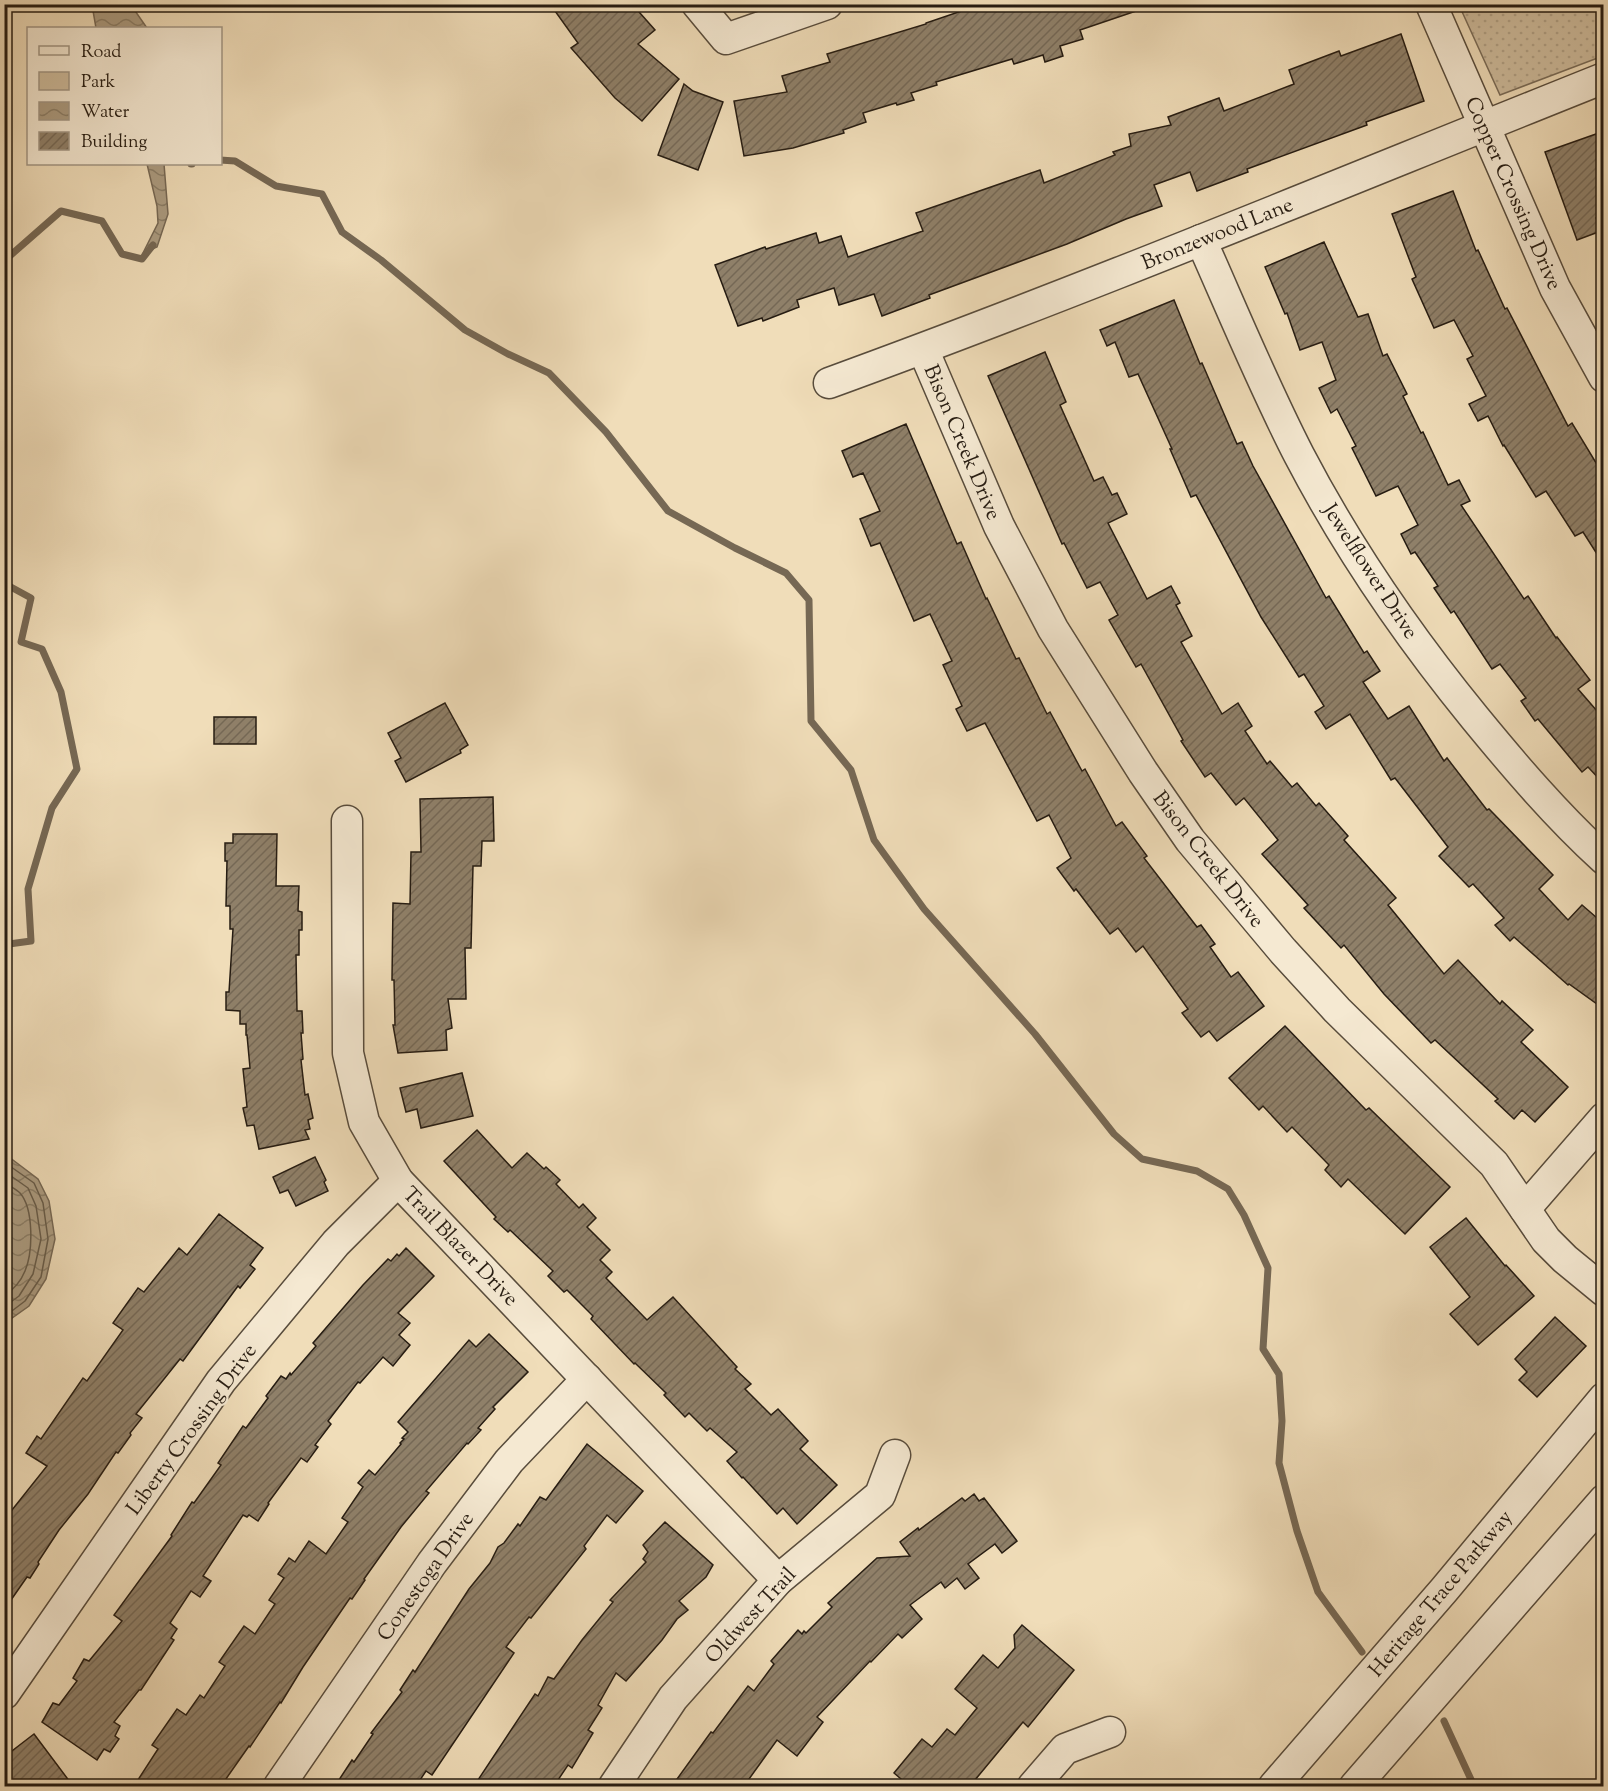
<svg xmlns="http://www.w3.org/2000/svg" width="1608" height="1791" font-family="'Sorts Mill Goudy',serif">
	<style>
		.green { fill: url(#green-dots); stroke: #7a6c58; stroke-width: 1.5 }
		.water { fill: url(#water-waves); stroke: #766854; stroke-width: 1.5 }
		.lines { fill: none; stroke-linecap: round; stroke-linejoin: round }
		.shore { stroke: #685c49; stroke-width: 1.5 }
		.stream { stroke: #766854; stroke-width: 7 }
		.building { fill: url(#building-hatch); stroke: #261c12; stroke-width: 1.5 }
		.minor-casing { stroke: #584c3c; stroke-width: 33 }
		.minor { stroke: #f5e9d2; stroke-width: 30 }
		.labels { text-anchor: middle; stroke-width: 4.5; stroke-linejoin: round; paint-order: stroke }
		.street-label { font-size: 21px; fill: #261c12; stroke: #f5e9d2 }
	</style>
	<defs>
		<pattern id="green-dots" width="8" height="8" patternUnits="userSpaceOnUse" patternTransform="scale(1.5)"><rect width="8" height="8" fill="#cebc9d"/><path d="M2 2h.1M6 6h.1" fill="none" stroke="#b1a186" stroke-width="1.8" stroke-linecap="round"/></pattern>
		<pattern id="water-waves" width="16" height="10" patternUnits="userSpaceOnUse" patternTransform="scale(1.5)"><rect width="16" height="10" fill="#ab9b80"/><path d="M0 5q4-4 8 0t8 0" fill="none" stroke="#8b7e67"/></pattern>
		<pattern id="building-hatch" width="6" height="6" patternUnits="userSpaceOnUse" patternTransform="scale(1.5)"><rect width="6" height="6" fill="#8f8069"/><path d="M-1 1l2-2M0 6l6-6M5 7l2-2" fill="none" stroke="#756855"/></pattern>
	</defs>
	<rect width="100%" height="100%" fill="#f0ddb9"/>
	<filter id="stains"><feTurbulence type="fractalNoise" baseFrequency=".00333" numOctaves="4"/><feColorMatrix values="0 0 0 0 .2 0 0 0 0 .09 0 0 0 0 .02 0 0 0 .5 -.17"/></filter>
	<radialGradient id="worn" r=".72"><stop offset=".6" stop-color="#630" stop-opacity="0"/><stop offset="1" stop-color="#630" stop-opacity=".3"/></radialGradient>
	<path class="green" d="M1459,5H1603V56L1500,95Z"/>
	<g class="water">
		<path d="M92,5H131L147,28H96Z"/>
		<path d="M147,164H164L168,214L157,247L143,253L158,223L157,206Z"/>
		<path d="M5,1154L38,1179L49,1201L55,1239L46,1279L29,1306L5,1323Z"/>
	</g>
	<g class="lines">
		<g class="shore">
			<path d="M4,1162L34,1183L43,1203L48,1239L41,1277L25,1301L4,1317"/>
			<path d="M4,1171L28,1188L36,1206L41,1239L33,1274L19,1296L4,1307"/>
			<path d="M4,1182C9,1186 16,1189 20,1193C34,1209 33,1252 25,1271C21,1281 13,1290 4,1296"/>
		</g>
		<g class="stream">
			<path d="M220,160L235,161L276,186L322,194L342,232L381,260L465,330L508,354L549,373L606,432L668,511L735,548L786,573L809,600L811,721L851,770L874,840L924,909L1035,1034L1114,1134L1142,1159L1197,1171L1228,1189L1244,1215L1268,1268L1263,1349L1279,1374L1282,1421L1279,1463L1297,1531L1318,1592L1362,1652"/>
			<path d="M191,164H192"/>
			<path d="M4,261L61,211L102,221L122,254L142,259L153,245"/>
			<path d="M4,586H9L31,598L21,642L42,649L61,692L77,769L52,808L28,889L31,941L9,944L4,943"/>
			<path d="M1444,1721L1474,1786"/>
		</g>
	</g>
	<g class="building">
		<path d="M550,4H632L655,30L638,44L679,79L642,121L615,98L571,48L578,43Z"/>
		<path d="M982,4H1144L1145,8L1080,30L1083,39L1060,46L1063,56L1045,62L1043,55L1014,64L1012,59L936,82L937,85L911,93L914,100L897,105L896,103L863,113L866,122L843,130L844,133L793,148L744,156L734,101L787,92L782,76L830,62L827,54L926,24V23Z"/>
		<path d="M1401,34L1424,101L1366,122L1367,125L1247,169L1248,172L1197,191L1190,172L1154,185L1162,206L1126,219L1067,244L929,295L930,298L882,316L874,294L839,305L834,288L797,300L799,307L763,321L762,318L738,326L715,265L765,247L766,249L816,233L819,243L841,236L848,257L923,231L916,213L1040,170L1044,183L1115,155L1113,152L1131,146L1129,134L1171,125L1168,117L1219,98L1224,111L1294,84L1289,70L1339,51L1341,56Z"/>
		<path d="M684,84L693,91L723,102L698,170L658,155Z"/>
		<path d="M1596,134L1604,154V215L1596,218L1601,231L1577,240L1545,152Z"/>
		<path d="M1453,191L1476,251L1478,250L1505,309L1507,308L1568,426L1572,423L1604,476V565L1583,532L1575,536L1546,491L1536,497L1504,445L1503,446L1488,416L1478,421L1469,404L1486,396L1467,359L1473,356L1454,320L1434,328L1412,279L1416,277L1392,214Z"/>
		<path d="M1324,242L1358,317L1368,314L1383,356L1387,354L1407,394L1403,396L1421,433L1423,432L1448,485L1459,480L1470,501L1461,505L1524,599L1528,596L1556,638L1557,637L1590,680L1578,689L1604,719V784L1588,767L1582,772L1538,719L1535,721L1521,701L1526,698L1500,664L1492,669L1454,611L1451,613L1434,588L1438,586L1415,552L1411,554L1401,534L1418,525L1398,486L1376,496L1352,448L1356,446L1337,409L1331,413L1319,388L1336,380L1322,342L1300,350L1287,313L1285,314L1265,267Z"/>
		<path d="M1174,300L1200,364L1202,363L1237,444L1242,442L1253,466L1326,598L1329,596L1364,653L1367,651L1380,671L1363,682L1388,719L1409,706L1444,761L1447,758L1487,810L1489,809L1553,875L1539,889L1568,920L1582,905L1604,924V1009L1569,984L1568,985L1514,937L1510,941L1495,925L1504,918L1473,884L1469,887L1439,856L1448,847L1395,778L1391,780L1350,714L1326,729L1315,712L1324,706L1304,674L1299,677L1261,617L1196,495L1191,497L1170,449H1172L1138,374L1129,377L1115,342L1107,346L1100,330Z"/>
		<path d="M1045,352L1066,402L1060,405L1094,481L1103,477L1112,495L1117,493L1127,514L1108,523L1147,599L1171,586L1180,603L1176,605L1192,636L1181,642L1222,714L1238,703L1252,726L1245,731L1267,764L1270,761L1292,787L1297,783L1316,806L1319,803L1348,836L1344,840L1396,898L1388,905L1444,974L1458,960L1500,1004L1502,1001L1533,1030L1521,1042L1568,1087L1535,1122L1522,1110L1514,1119L1495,1101L1498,1099L1435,1040L1431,1043L1384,994L1344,945L1341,948L1304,908L1308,905L1262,854L1278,840L1244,798L1236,805L1211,773L1205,777L1181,741L1183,740L1141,664L1136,667L1109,620L1118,615L1100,582L1087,588L1064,543L1062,544L988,376Z"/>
		<path d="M906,424L957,544L961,542L986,599L987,598L1016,659L1019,658L1047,714L1050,712L1082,771L1085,769L1116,826L1122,822L1147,856L1144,858L1197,927L1201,925L1215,944L1210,947L1231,977L1238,972L1264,1006L1217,1041L1209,1031L1201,1037L1182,1013L1188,1009L1143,946L1136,952L1118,928L1110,934L1076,889L1074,891L1057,868L1071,858L1049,815L1037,821L985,723L967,731L956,709L962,706L943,665L952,661L930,614L914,621L880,543L871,546L860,519L880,511L863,473L853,477L842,451Z"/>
		<path d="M445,703L468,745L460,750L461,753L406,782L395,761L401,758L388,733Z"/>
		<rect x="214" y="717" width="42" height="27"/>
		<path d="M493,797L494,841H482L481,866H473L471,948H465L466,999H448L452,1028L446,1030L447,1050L398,1053L393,1025H395L394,980H392L393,903L410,904L411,852H421L420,799Z"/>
		<path d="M233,834H277L276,886H299L298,911L302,912V930H299V955H296L297,1011H302L303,1033H301L303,1059L301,1060L305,1095L308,1094L313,1118L308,1120L310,1129L305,1130L309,1139L259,1149L254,1125L247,1126L243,1108L247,1107L243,1069L250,1068L247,1035H246V1024H240V1011L226,1010V992H229L233,929H230V906H226L227,861H225V843H233Z"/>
		<path d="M1285,1026L1366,1110L1369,1108L1450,1187L1405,1234L1348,1179L1341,1187L1325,1170L1329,1165L1292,1127L1287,1132L1263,1106L1259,1110L1229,1078Z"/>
		<path d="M462,1073L473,1116L421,1128L417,1109L406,1112L400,1088Z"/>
		<path d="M477,1130L512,1168L527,1153L544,1169L546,1167L560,1180L556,1184L579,1208L583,1204L596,1218L587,1227L610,1250L600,1260L612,1272L606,1278L647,1320L673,1297L737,1367L735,1369L751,1384L745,1389L771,1415L778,1409L808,1441L800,1449L837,1485L797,1524L783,1508L777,1514L743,1477L742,1478L727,1461L737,1452L710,1428L707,1431L689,1413L685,1417L664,1395L666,1393L635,1363L634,1364L591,1319L593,1316L567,1290L564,1292L548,1276L553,1271L510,1230L508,1232L494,1219L496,1217L444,1161Z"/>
		<path d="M315,1157L326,1180L324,1182L328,1191L296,1206L288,1190L280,1193L273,1177Z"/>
		<path d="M219,1214L263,1248L250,1265L255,1269L240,1288L238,1286L183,1361L180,1359L136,1414L142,1418L130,1433L131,1435L118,1453L116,1452L88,1494L59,1530L38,1562L39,1564L30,1578L27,1577L4,1610V1520L47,1466L26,1453L37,1436L41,1439L83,1378L87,1381L123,1330L113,1323L138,1288L144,1292L179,1248L187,1255Z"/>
		<path d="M1466,1218L1505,1266L1506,1265L1534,1296L1478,1345L1450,1314L1470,1297L1430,1247Z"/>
		<path d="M406,1248L434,1276L398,1313L410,1323L399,1335L410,1345L393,1366L383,1357L360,1383L358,1382L328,1421L331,1424L315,1445L318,1447L307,1462L301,1458L268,1503L269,1504L258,1521L249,1515L247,1517L243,1515L203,1576L211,1581L200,1597L191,1591L170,1623L177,1629L171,1638L174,1640L141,1690H139L114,1722L120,1726L115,1736L119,1739L110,1752L104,1749L97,1760L42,1722L53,1703L59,1705L77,1681L73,1678L84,1659L89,1661L122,1621L114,1615L172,1536L171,1535L192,1502L194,1503L221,1465L218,1463L243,1426L246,1428L268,1398L266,1396L281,1376L286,1379L290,1373L291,1375L316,1346L313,1343L363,1285L388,1259L391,1261L397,1254L399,1256Z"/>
		<path d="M1555,1317L1586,1346L1537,1397L1519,1380L1527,1372L1515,1359Z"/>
		<path d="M489,1334L528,1372L493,1407L495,1409L478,1428L481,1430L468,1444L467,1443L426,1491L429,1493L401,1527L364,1579L365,1580L352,1599L350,1598L303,1667L281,1703L280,1702L250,1747L249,1746L221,1786H215L209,1782L205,1786H134L158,1749L152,1745L177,1709L186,1715L200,1695L204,1698L225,1666L219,1662L244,1626L255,1634L275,1604L269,1600L284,1578L278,1574L289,1558L295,1562L309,1541L326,1554L348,1522L342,1518L363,1487L358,1483L369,1470L375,1475L401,1444L400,1443L404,1439L402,1438L408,1432L398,1422L469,1340L476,1347Z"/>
		<path d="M587,1444L643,1491L616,1523L607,1515L584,1546L586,1549L531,1618L529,1617L506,1647L514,1653L432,1775L426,1771L416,1786H335L352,1760L354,1762L373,1734L371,1733L402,1692L400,1690L413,1670L415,1672L469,1589L490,1563L498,1547L504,1543L518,1524L520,1526L540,1497L546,1500Z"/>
		<path d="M974,1494L979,1501L984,1498L1017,1541L1002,1553L995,1544L968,1564L979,1578L965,1589L957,1578L945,1588L941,1582L910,1605L922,1619L902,1638L898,1634L871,1662L870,1661L817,1717L823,1722L797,1756L777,1740L744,1786H672L711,1732L713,1733L748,1686L754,1691L774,1664L771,1661L798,1630L802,1634L804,1631L806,1633L832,1607L828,1603L877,1558L910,1556L900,1542L918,1528L919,1530L962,1498L965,1501Z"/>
		<path d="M665,1522L713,1565L706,1577L679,1601L688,1610L677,1619L662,1640L626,1681L616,1673L598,1705L602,1708L588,1730L593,1733L572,1768L568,1765L554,1786H474L535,1694L538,1696L548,1677L554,1679L582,1640L613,1602L610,1600L646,1562L643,1559L648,1552L643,1545Z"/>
		<path d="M1022,1625L1074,1670L1028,1727L1023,1722L970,1786H894L901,1779L894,1773L922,1739L932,1747L947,1729L955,1735L977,1708L955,1689L983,1655L998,1668L1015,1648L1014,1635Z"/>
		<path d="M34,1734L73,1786H4V1757Z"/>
	</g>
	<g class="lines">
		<defs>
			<g id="minor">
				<path d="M697,4L726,39L827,4"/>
				<path d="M1431,4L1555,288L1604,377"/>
				<path d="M1201,240C1233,312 1263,385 1299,455C1348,549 1408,636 1475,718C1516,768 1557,816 1604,859"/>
				<path d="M923,349L999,526L1053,629L1143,772L1190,840L1283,951L1337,1010L1494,1164L1546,1240L1565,1259L1604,1291"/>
				<path d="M829,383C1090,288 1346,181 1604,78"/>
				<path d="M347,821L348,1053L364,1122L398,1181L778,1580"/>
				<path d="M1525,1209L1604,1118"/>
				<path d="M4,1694L221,1381L336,1243L398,1181"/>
				<path d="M279,1786L432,1563L509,1461L587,1379"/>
				<path d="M614,1786L673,1698L778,1580L880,1495L895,1455"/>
				<path d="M1033,1786L1065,1749L1110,1732"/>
				<path d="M1274,1786L1444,1590L1604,1398"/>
				<path d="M1355,1786L1604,1500"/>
			</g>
		</defs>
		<use href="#minor" class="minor-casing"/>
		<use href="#minor" class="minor"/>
	</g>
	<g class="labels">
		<g class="street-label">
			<text transform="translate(1514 193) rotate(66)" y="7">Copper Crossing Drive</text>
			<text transform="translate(1217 233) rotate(-22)" y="7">Bronzewood Lane</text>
			<text transform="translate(963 442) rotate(67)" y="7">Bison Creek Drive</text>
			<text transform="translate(1371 571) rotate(57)" y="7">Jewelflower Drive</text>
			<text transform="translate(1209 859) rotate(52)" y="7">Bison Creek Drive</text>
			<text transform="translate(461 1246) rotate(46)" y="7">Trail Blazer Drive</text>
			<text transform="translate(191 1429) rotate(-54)" y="7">Liberty Crossing Drive</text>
			<text transform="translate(425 1576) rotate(-55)" y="7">Conestoga Drive</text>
			<text transform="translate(1440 1593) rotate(-50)" y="7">Heritage Trace Parkway</text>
			<text transform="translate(750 1615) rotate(-47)" y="7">Oldwest Trail</text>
		</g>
	</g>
	<rect width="1608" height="1791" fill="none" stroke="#f0ddb9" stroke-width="24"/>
	<rect x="6" y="6" width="1596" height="1779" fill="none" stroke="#261c12" stroke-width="3"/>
	<rect x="12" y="12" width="1584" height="1767" fill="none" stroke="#261c12" stroke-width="1.5"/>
	<rect x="27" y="27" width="195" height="138" fill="#f5e9d2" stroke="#a29785" stroke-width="1.5"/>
	<rect x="39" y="46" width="30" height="9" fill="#f5e9d2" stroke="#a29785" stroke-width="1.5"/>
	<text x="81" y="57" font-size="18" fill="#261c12">Road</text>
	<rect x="39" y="72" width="30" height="18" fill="#cebc9d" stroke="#a29785" stroke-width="1.5"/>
	<text x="81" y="87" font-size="18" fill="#261c12">Park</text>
	<rect x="39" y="102" width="30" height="18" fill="url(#water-waves)" stroke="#a29785" stroke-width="1.5"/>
	<text x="81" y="117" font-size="18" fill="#261c12">Water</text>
	<rect x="39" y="132" width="30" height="18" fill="url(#building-hatch)" stroke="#a29785" stroke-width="1.5"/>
	<text x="81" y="147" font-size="18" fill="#261c12">Building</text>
	<rect width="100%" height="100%" filter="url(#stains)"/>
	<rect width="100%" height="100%" fill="url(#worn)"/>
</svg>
